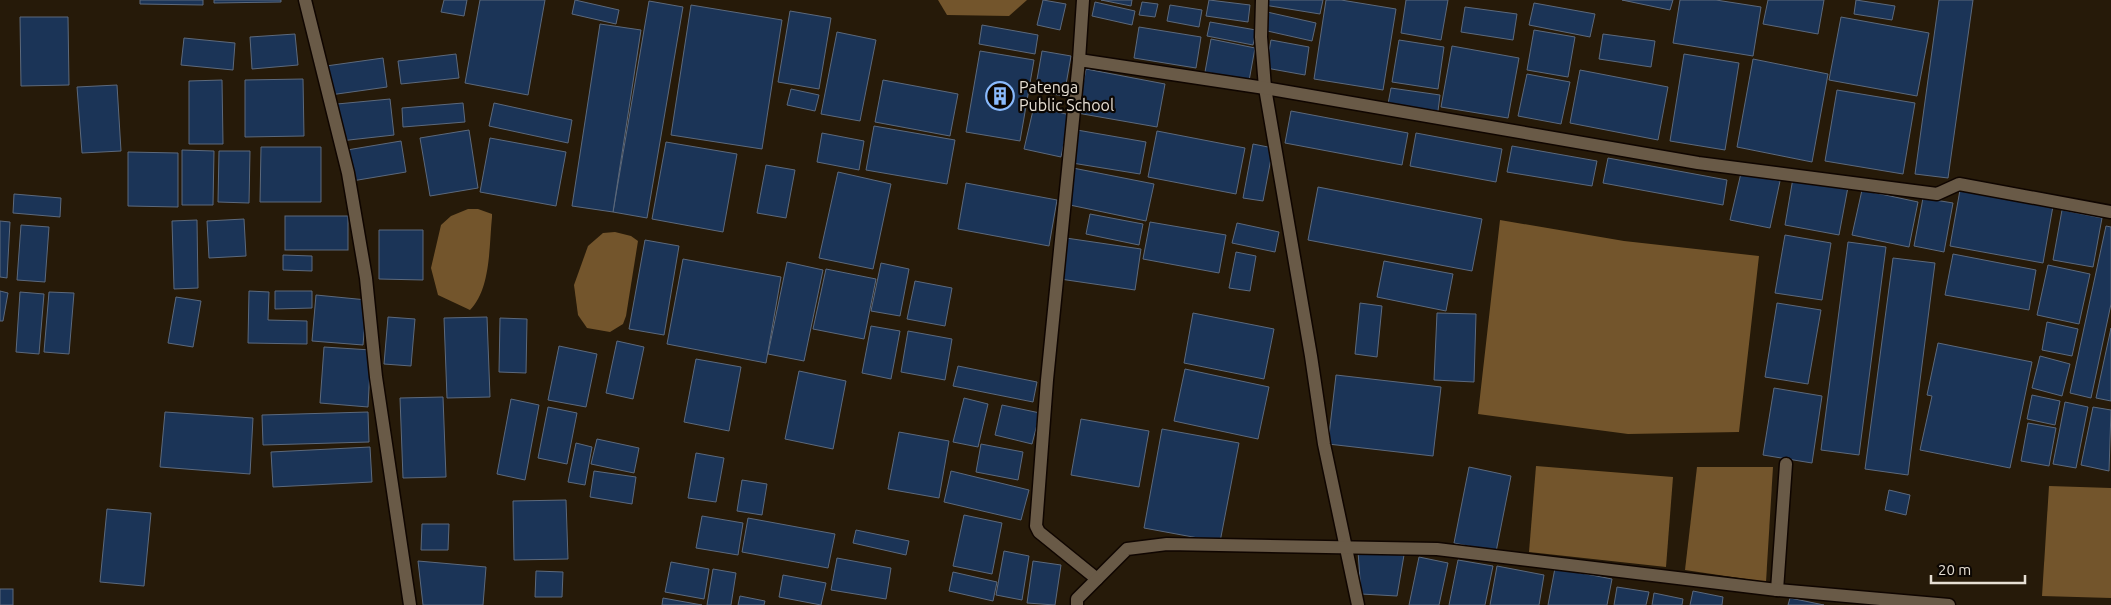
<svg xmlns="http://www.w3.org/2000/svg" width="2111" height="605" font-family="Ubuntu,sans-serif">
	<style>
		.water { fill: #73552c }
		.building { fill: #1b3457; stroke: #5c697c }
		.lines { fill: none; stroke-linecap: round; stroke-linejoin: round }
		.minor-casing { stroke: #0f0500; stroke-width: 15 }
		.minor { stroke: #695a47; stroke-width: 12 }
		.labels { text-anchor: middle; stroke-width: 4.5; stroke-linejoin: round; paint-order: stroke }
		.poi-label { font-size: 16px; fill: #e7dfd4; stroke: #0b0602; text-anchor: start }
	</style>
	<rect width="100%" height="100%" fill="#261a09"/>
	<g class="water">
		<path d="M938,0H1027L1009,16L947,15Z"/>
		<path d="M468,209H478L492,214V217C489,246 491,289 470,310L438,295L431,268L441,225L451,216Z"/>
		<path d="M1500,220L1624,241L1759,256L1739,432L1628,434L1478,414Z"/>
		<path d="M615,232L631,236L638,241L626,316L623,324L610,332L587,328L578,315L574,285L588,246L603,233Z"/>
		<path d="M1536,466L1673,477L1666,567L1529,552Z"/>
		<path d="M1697,467H1773L1766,582L1685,570Z"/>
		<path d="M2049,486L2111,488V598L2042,596Z"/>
	</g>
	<g class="building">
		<path d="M140,0H203V5L140,4Z"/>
		<path d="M214,0H281V2L214,3Z"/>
		<path d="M444,0H467L464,16L441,12Z"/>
		<path d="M480,0H545L528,95L465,83Z"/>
		<path d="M575,0L619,10L616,24L572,14Z"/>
		<path d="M1043,0L1066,4L1060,30L1037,25Z"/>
		<path d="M1101,0H1132L1131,6Z"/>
		<path d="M1209,0L1250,5L1248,22L1206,16Z"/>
		<path d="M1265,0H1323L1320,14L1264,5Z"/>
		<path d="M1326,0H1341L1396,9L1383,90L1314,79Z"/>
		<path d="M1406,0H1448L1441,40L1401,33Z"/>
		<path d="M1622,0H1673L1670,10Z"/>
		<path d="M1680,0H1716L1761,7L1753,56L1673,43Z"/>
		<path d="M1768,0H1824L1818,34L1763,24Z"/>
		<path d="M1856,0L1895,6L1892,20L1854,14Z"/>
		<path d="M1939,0H1973L1948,178L1915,174Z"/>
		<path d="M649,1L683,7L647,218L613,212Z"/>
		<path d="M1095,2L1135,11L1132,25L1092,16Z"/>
		<path d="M1142,2L1158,4L1155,17L1139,15Z"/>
		<path d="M1534,3L1595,14L1590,37L1529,25Z"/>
		<path d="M691,5L782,20L762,149L671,135Z"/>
		<path d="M1170,5L1202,10L1199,27L1167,21Z"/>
		<path d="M1465,7L1517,14L1513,40L1461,32Z"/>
		<path d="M790,11L831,18L819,89L778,82Z"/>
		<path d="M1267,12L1316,23L1312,41L1263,30Z"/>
		<path d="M20,17H68L69,85L21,86Z"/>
		<path d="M1841,17L1929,33L1917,96L1829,80Z"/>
		<path d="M1210,22L1256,30L1253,45L1207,36Z"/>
		<path d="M600,24L641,30L613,212L572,206Z"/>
		<path d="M982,25L1038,35L1035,54L979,44Z"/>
		<path d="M1139,27L1201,37L1196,68L1134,58Z"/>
		<path d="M1534,30L1575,37L1568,77L1527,70Z"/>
		<path d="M837,32L876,40L860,121L821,114Z"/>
		<path d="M295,34L298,65L252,69L250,37Z"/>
		<path d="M1603,34L1655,41L1651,67L1599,59Z"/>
		<path d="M184,38L235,43L233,70L181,65Z"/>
		<path d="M1211,39L1255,48L1249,81L1205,72Z"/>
		<path d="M1271,40L1309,47L1305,75L1266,68Z"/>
		<path d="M1399,40L1444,47L1438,89L1392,82Z"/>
		<path d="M1452,46L1519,58L1508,118L1441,107Z"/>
		<path d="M980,51L1034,60L1020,141L966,132Z"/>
		<path d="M1042,51L1071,56L1064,96L1035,91Z"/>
		<path d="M456,54L459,78L401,84L398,61Z"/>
		<path d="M1684,54L1739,63L1725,150L1670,141Z"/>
		<path d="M383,58L387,87L330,95L326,66Z"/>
		<path d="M1753,59L1828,74L1812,162L1737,147Z"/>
		<path d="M1086,69L1165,84L1157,127L1077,113Z"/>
		<path d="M1580,70L1668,87L1658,140L1570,123Z"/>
		<path d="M1527,74L1570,82L1561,124L1518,116Z"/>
		<path d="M303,79L304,136L245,137V80Z"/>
		<path d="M222,80L223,144H189V81Z"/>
		<path d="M883,80L958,94L950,136L875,122Z"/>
		<path d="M117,85L121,151L82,153L77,87Z"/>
		<path d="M1391,88L1440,95L1438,111L1388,104Z"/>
		<path d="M791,89L819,95L815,111L787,105Z"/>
		<path d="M1837,90L1915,103L1903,174L1825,161Z"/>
		<path d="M390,99L394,135L340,141L337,104Z"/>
		<path d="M463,103L465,122L403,127L402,108Z"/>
		<path d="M494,103L572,120L568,143L489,126Z"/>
		<path d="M1034,106L1070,115L1061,157L1024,149Z"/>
		<path d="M1291,111L1408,133L1402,165L1285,143Z"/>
		<path d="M874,126L955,140L947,184L866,170Z"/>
		<path d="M469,130L478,188L430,196L420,138Z"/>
		<path d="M1077,130L1146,142L1140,174L1072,163Z"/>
		<path d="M1157,131L1245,148L1236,194L1148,177Z"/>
		<path d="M822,133L864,141L859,170L817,162Z"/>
		<path d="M1416,133L1502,149L1496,182L1410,166Z"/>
		<path d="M490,138L566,152L556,206L480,192Z"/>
		<path d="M401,141L406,172L352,181L347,150Z"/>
		<path d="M666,142L737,154L723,232L652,219Z"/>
		<path d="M1253,144L1273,148L1263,201L1243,198Z"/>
		<path d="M1512,146L1597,161L1592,186L1507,172Z"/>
		<path d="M261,147H321V202H260Z"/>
		<path d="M182,150L214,151L213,205H182Z"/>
		<path d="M219,151H250L249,203L218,202Z"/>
		<path d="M128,152L178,153V207L128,206Z"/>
		<path d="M1608,158L1727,180L1723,205L1603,183Z"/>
		<path d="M766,165L795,170L786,218L757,213Z"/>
		<path d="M1073,168L1154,184L1146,221L1065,204Z"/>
		<path d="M838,172L891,184L873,269L819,258Z"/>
		<path d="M1741,173L1780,181L1770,228L1730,220Z"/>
		<path d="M1793,178L1848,187L1839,235L1785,225Z"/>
		<path d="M966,183L1057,200L1049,246L958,229Z"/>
		<path d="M1318,187L1482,219L1472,271L1308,240Z"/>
		<path d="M1862,190L1918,202L1909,247L1852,235Z"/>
		<path d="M1960,190L2053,206L2043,263L1950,246Z"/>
		<path d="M14,194L61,198L60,217L13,213Z"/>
		<path d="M1923,198L1953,203L1944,252L1914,246Z"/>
		<path d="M2062,210L2102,218L2093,267L2053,260Z"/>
		<path d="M1090,214L1143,224L1139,245L1086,234Z"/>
		<rect x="285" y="216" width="63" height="34"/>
		<path d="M244,219L246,256L209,258L207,221Z"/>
		<path d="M197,220L198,288L174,289L172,221Z"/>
		<path d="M0,221L10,222L7,278L0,277Z"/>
		<path d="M1150,222L1226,235L1219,273L1143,259Z"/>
		<path d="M1237,223L1279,232L1275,252L1232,243Z"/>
		<path d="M21,225L49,227L45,282L17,280Z"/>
		<path d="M2106,226L2111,227V304L2091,398L2070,393Z"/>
		<path d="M379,230H423V280L379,279Z"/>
		<path d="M1785,235L1831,243L1822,300L1775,293Z"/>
		<path d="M1066,238L1141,249L1135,290L1060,279Z"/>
		<path d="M645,240L679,246L664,335L629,329Z"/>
		<path d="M1848,242L1886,247L1859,455L1821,450Z"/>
		<path d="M1236,252L1256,256L1250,291L1229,288Z"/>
		<path d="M1953,254L2036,270L2029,310L1945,295Z"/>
		<path d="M283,255L312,256V271L283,270Z"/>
		<path d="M1893,258L1935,263L1908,475L1865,469Z"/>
		<path d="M683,259L781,277L766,363L667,344Z"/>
		<path d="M1384,261L1453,274L1446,311L1377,297Z"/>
		<path d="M787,262L823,270L804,361L768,354Z"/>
		<path d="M881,263L909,269L900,316L871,311Z"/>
		<path d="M2048,265L2090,274L2079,324L2037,315Z"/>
		<path d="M826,269L876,279L864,339L813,329Z"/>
		<path d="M915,281L952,288L945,326L907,319Z"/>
		<path d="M0,291L8,293L3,321H0Z"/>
		<path d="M249,291L269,292L268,320L307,321V344L248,343Z"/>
		<path d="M275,291H312V308L275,309Z"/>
		<path d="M20,292L44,294L39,354L16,352Z"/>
		<path d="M49,292L74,293L69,354L44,352Z"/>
		<path d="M316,295L367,300L363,345L312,341Z"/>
		<path d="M176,297L201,301L193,347L168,343Z"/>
		<path d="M1360,303L1382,306L1377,357L1355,354Z"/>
		<path d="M1777,303L1821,310L1808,384L1765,377Z"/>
		<path d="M1193,313L1274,329L1264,379L1184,363Z"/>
		<path d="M1437,313L1476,314L1474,382L1434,380Z"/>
		<path d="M388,317L415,319L411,366L384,364Z"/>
		<path d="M487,317L490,397L447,398L444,318Z"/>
		<path d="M500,318L527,319L526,373L499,372Z"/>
		<path d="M2047,322L2078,329L2072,356L2042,350Z"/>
		<path d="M871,326L900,331L891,379L862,373Z"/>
		<path d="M2111,328V401L2096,398Z"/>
		<path d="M908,331L952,339L945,380L901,372Z"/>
		<path d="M617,341L644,347L633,399L606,393Z"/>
		<path d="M1938,343L2032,362L2010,468L1920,450L1932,396L1927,395Z"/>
		<path d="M559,346L597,354L586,407L548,400Z"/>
		<path d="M324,347L371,350L368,407L320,403Z"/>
		<path d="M2040,356L2070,364L2062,396L2032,388Z"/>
		<path d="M696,359L741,367L729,431L684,422Z"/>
		<path d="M958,366L1037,382L1033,402L953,386Z"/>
		<path d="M1185,369L1269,387L1258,439L1174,421Z"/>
		<path d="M799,371L846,381L833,449L785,439Z"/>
		<path d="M1336,375L1441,387L1433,456L1328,444Z"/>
		<path d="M1774,388L1822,396L1812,463L1763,455Z"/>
		<path d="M2032,395L2060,401L2055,425L2027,419Z"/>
		<path d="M443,397L446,477L403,478L400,398Z"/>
		<path d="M964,398L988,404L978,447L953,442Z"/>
		<path d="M511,399L539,405L525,480L497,474Z"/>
		<path d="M2065,402L2088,407L2076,468L2053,464Z"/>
		<path d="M1002,405L1040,413L1032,444L995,435Z"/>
		<path d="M548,407L577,413L567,464L538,458Z"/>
		<path d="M2093,407L2111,410L2109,471L2081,465Z"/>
		<path d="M165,412L253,418L250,474L160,467Z"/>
		<path d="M368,412L369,442L263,445L262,415Z"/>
		<path d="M1081,419L1149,431L1139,487L1071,475Z"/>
		<path d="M2028,423L2056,428L2049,466L2021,461Z"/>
		<path d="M1162,429L1239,443L1220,542L1144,528Z"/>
		<path d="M899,432L949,441L939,498L888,489Z"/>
		<path d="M597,439L639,448L634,473L591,464Z"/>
		<path d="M576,443L592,447L585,485L568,482Z"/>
		<path d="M981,444L1023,452L1018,480L976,472Z"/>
		<path d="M370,447L372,482L273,487L271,452Z"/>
		<path d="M696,453L724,458L716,502L688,498Z"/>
		<path d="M1469,467L1511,476L1496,552L1454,543Z"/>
		<path d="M594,471L636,477L632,504L590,497Z"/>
		<path d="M951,471L1029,490L1021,520L944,502Z"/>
		<path d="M742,480L767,484L762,515L737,511Z"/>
		<path d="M1889,490L1910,495L1906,515L1885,510Z"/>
		<path d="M566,500L568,559L514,560L513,501Z"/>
		<path d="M107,509L151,513L144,586L100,582Z"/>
		<path d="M964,515L1002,523L992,574L953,566Z"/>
		<path d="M702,516L743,523L738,555L696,548Z"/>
		<path d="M748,518L835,534L828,568L742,552Z"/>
		<path d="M422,524H449L448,550H421Z"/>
		<path d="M856,530L909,541L906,555L853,543Z"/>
		<path d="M1004,551L1029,556L1022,600L996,595Z"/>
		<path d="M1358,551L1404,555L1397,596L1361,594Z"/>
		<path d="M1419,557L1448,563L1439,605H1409Z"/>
		<path d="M837,558L891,568L886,599L831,590Z"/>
		<path d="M1458,560L1493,566L1485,605H1449Z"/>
		<path d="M418,561L486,567L483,605H423Z"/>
		<path d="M1033,561L1061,565L1055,605L1027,603Z"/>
		<path d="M671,562L709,569L704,599L665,592Z"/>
		<path d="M1497,566L1544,575L1539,605H1490Z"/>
		<path d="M1555,568L1612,579L1607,605H1548Z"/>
		<path d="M713,569L736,573L731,605H707Z"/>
		<path d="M536,571L563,572L562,597H535Z"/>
		<path d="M953,572L997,582L993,601L949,591Z"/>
		<path d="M783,575L826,583L821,605L779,597Z"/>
		<path d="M1617,587L1649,592L1646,605H1614Z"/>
		<rect x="0" y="589" width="13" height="16"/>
		<path d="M1693,591L1723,597L1722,605H1690Z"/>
		<path d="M1654,593L1683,599L1682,605H1652Z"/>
		<path d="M740,596L765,601L764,605H738Z"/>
		<path d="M663,598L702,605H662Z"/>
		<path d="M1790,598L1824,605H1788Z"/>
	</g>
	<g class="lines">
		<defs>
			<g id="minor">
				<path d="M305,0L348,173L366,278L376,377L410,605"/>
				<path d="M1262,0L1261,37L1265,88L1311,356L1324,444L1358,605"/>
				<path d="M1079,60L1083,0"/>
				<path d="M1097,579L1039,532L1036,526L1047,380L1079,60L1265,88L1698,163L1937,194L1959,184L2111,212"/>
				<path d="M1777,590L1786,464"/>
				<path d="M1077,605V599L1127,549L1167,544L1437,549L1777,590L1949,605"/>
			</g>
		</defs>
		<use href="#minor" class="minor-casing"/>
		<use href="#minor" class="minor"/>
	</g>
	<defs>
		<symbol id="building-ring" viewBox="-11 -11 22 22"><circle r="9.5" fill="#0b0602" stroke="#8abafc" stroke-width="1.5"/><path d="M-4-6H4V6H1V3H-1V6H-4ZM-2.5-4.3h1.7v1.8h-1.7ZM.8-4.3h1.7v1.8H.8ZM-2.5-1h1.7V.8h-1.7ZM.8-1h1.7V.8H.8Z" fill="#8abafc"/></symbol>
	</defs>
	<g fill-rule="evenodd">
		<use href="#building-ring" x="984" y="80" width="32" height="32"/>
	</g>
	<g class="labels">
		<g class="poi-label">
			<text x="1019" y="93">Patenga<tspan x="1019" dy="18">Public School</tspan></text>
		</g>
	</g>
	<path d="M1931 575v8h94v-8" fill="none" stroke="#e7dfd4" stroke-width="2.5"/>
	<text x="1938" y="575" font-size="15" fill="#e7dfd4" stroke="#0b0602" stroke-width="4" paint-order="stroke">20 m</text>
</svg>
